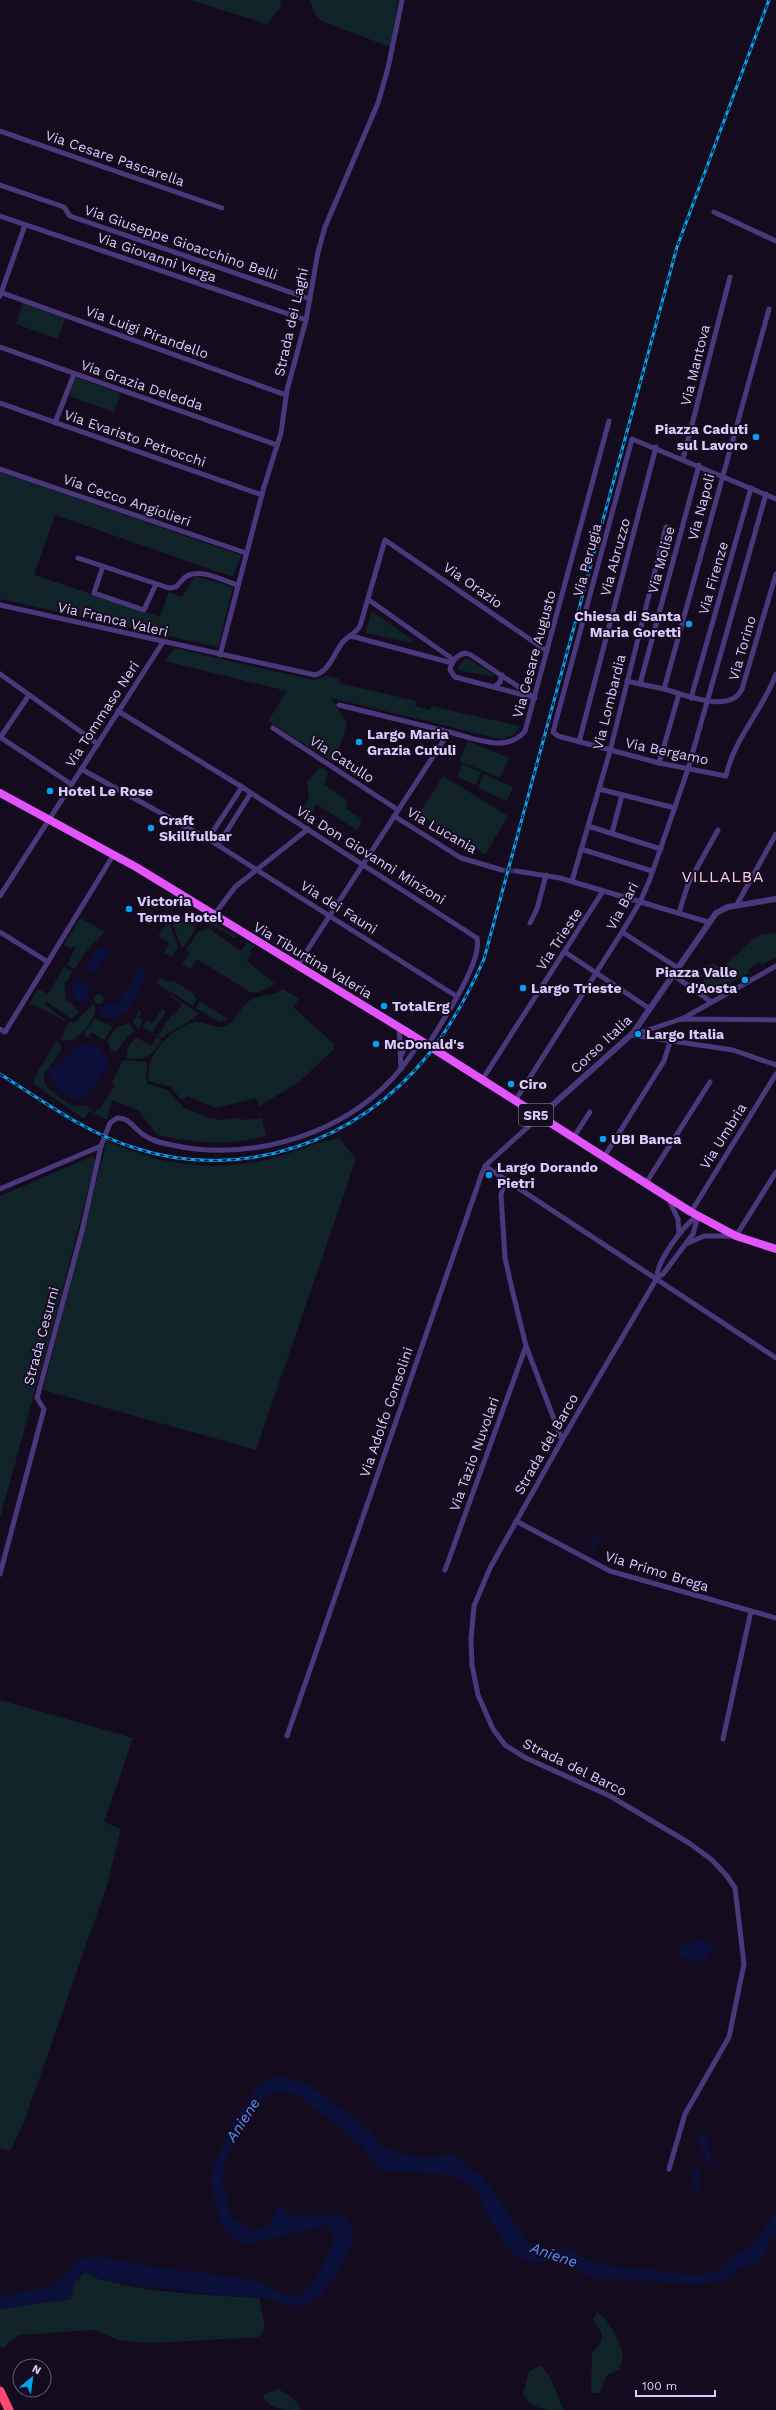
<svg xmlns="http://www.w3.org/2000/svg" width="776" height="2410" font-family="'Work Sans',sans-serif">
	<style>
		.green { fill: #102328 }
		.water { fill: #0a103a }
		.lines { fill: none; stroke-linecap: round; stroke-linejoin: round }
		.minor-tunnel { stroke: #322940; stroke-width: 5; stroke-dasharray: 5 2.5; stroke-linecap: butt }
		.minor { stroke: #4b387c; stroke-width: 5 }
		.tertiary { stroke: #4b387c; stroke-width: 6 }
		.primary { stroke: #e454fc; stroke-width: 8 }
		.motorway { stroke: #fb4874; stroke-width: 9 }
		.rail-casing { stroke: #05a2f0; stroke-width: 3 }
		.rail { stroke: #140c1e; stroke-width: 1.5; stroke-dasharray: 4.5; stroke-linecap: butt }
		.poi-dot { fill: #05a2f0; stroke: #140c1e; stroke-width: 1.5 }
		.labels { text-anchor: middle; stroke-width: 4; stroke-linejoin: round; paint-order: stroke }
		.shield { fill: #140c1e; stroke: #a092bb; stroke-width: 1 }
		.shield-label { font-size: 13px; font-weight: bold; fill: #dccbfe }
		.street-label { font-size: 14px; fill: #dccbfe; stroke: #140c1e }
		.poi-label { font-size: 14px; font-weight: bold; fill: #dccbfe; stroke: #140c1e; text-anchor: start }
		.water-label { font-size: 15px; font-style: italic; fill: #5b8cfc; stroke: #140c1e }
		.quarter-label { font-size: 16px; letter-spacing: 1px; fill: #fecce0; stroke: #140c1e }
	</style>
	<rect width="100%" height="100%" fill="#140c1e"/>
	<g class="green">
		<path d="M190,0H281L280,8L267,24Z"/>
		<path d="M310,0H398L390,47L322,21L315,14Z"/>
		<path d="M23,303L65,318L58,339L16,324Z"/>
		<path d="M75,377L121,393L114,412L69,396Z"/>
		<path d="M0,472L241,555L233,577L55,515L34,575L160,617L169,592L182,597L195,576L233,587L218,647L0,599Z"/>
		<path d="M372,611L412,640V643L365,633Z"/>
		<path d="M174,648L313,680L327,676L339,679V683L416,701L415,706L430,710L431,706L520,726L514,735L500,739L331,698L347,724L334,763L268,721L287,691L165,661Z"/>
		<path d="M466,658L493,674V677L458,670V667Z"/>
		<path d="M468,741L509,758L500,778L459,761Z"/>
		<path d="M462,764L481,772L476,785L457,777Z"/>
		<path d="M320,767L328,772L324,785L347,800L346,809L360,818L361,823L357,830L316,804L308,824L300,819L299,812L309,799L307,782Z"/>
		<path d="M484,774L513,787L507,801L478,788Z"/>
		<path d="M443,776L508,816L485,855L419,814Z"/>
		<path d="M151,910L157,914L153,918L154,920L150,921L147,917Z"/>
		<path d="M199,913L215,922V924L238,937L234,938L205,920H196L195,917Z"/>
		<path d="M80,918L105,932L88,949L74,969L67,965L76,947L73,946L71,949L64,945Z"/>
		<path d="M175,921L194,924L195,930L183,948L181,946L172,922Z"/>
		<path d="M167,923L170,925L178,947L172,957L164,953L170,943L158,936Z"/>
		<path d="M207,927L241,951L247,942L255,946L250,951L252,954L246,960L275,984L259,992H250L197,959L190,969L182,964L190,952L186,950L198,932L204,931Z"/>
		<path d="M776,932V957L762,965L760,962L748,970L749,973L707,996L699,990L704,983L705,966L713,964L722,968L753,939L760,935Z"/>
		<path d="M64,967L72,971L67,982H64L66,1001H69L79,1012L72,1019L47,1002L44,1004L68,1022L32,1004L29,1005L38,989L48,994Z"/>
		<path d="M160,977L171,983L172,980L195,994L194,997L197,999L193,1006L156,983Z"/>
		<path d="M283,989L299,999L293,1007L334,1044V1049L299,1082L258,1107L256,1098L216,1108L187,1096L182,1101L171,1087L149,1081C143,1057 173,1025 196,1022C205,1021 214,1028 223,1027C235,1024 239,1008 249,1001C259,994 273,997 283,989Z"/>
		<circle cx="99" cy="999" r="5"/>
		<path d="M171,995L198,1013C192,1023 172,1029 162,1038L158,1036L171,1015L174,1016L182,1004L170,996Z"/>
		<path d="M200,1001L228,1019L219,1022L196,1008Z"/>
		<path d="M94,1003C100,1016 81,1037 69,1041L60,1039L69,1022L75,1023Z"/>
		<path d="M162,1009L166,1011L152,1033L143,1027L146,1021L152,1024Z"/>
		<path d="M139,1011L142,1013L138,1017L143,1020L139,1029L133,1022Z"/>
		<path d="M95,1019L112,1026L105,1039H101L94,1033H91L88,1038L85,1036V1031Z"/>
		<path d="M129,1023L135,1031L127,1037L117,1051L112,1052L107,1041L117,1027Z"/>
		<path d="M136,1037L151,1046L157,1037L162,1040C149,1058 147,1060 126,1058L128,1053L126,1050Z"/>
		<path d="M57,1040L62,1048L44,1075V1083L48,1088L70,1105L86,1106L95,1113L98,1108L100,1109L115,1085L112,1083L123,1060L147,1062L146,1078L148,1084L168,1090L184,1108L209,1118L220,1120L239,1118L244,1120L262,1118L266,1136C230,1146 193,1143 157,1135L138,1110L112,1100L107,1120L89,1111L84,1119L34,1084L33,1080Z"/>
		<path d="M339,1138L356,1159L256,1450L43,1390L107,1140C153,1165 214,1172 266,1160C290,1154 314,1143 339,1138Z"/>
		<path d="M93,1156L95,1161L61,1296L0,1518V1196Z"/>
		<path d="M0,1700L133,1738L104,1822L121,1829L107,1885L24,2122L10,2151L0,2148Z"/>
		<path d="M85,2272C123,2293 213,2295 259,2298L265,2328L259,2337L151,2343L118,2340L94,2330L19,2335L9,2342L5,2347L0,2348V2309L70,2299L74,2283Z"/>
		<path d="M597,2312C607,2317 619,2340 622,2351C624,2357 621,2364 619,2370L607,2375L600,2393H591L592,2354L602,2340L601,2332L593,2319Z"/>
		<path d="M541,2366C554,2377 556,2396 564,2410C547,2410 532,2410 523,2394L529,2372L536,2367Z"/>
		<path d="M278,2389C288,2394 296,2399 301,2410C287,2410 268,2410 263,2395Z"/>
	</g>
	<g class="water">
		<path d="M101,946L110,951L93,974L84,969L93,955Z"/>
		<path d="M141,966L146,971V976C139,993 125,1029 100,1016V1008L112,1002L117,1005L121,1002L124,991L133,986L134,977Z"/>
		<path d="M80,978L88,988V1000L83,1003L77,1002L72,989L75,980Z"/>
		<path d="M83,1043L98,1048L108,1060C107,1070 103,1072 98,1079C91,1088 92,1095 80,1100C68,1098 58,1093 53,1082L54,1079L48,1074C51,1066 59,1065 65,1060C72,1054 73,1045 83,1043Z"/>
		<path d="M594,1535L600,1539L594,1550L588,1547Z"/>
		<path d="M698,1940H705L710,1944L712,1951L707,1958L698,1961L679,1956L678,1945H688Z"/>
		<path d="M287,2076L308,2085L354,2117L371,2132L381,2146L407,2155L425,2158H437L445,2154L458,2155L467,2168L484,2178L531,2245L556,2251L568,2248L584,2258L607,2266L642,2270L655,2268L669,2273L696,2275L708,2273L723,2268L735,2254L752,2246L776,2213V2235L770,2241L766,2253L759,2261L739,2269L731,2278L718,2281L690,2285L629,2279H597L559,2261L531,2262L518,2256L507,2247L488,2217L477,2190L454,2175L385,2171L375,2165L366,2151L348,2134L296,2094L278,2092L266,2095L262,2099L260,2107L255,2111L251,2121L231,2147L227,2158L222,2178L231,2217L252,2231L268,2225L279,2205L293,2217L341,2214L349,2218L353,2241L336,2275L320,2296L299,2307L264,2298L206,2294L100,2280L85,2272L74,2283L71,2299L0,2309V2296L50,2287L66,2274L76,2260C103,2252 120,2262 147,2266C183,2271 220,2274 255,2281C268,2283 284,2300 298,2295C316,2288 326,2257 335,2241L328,2225L245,2245L223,2229L210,2182L212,2170L233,2123L256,2088L267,2079Z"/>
		<path d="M700,2133L709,2138L708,2149L714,2165L720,2167V2169L712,2166L701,2150V2145L696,2138Z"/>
		<path d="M697,2168L703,2172L698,2177L699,2188L703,2191L701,2195L696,2192L692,2181L694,2177L693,2173Z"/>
	</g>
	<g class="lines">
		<path class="minor-tunnel" d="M502,870L516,871"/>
		<g class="minor">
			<path d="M0,131L222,208"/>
			<path d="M0,185L64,207L70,216L310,299"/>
			<path d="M714,212L776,241"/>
			<path d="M0,216L306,320"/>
			<path d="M0,292L286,395"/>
			<path d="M0,296L25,225"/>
			<path d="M0,347L277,445"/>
			<path d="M0,403L262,495"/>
			<path d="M55,423L74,374"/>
			<path d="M683,459L730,277"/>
			<path d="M0,469L246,553"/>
			<path d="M776,499L632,439L553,732L558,736L659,763L726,776C734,738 763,710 776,674"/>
			<path d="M78,558L169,588L176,587C180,583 183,578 187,576C201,568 224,581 237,585"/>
			<path d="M103,566L94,593L144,610L156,584"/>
			<path d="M369,600L454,660"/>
			<path d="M0,605L315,675C329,671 334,654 342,643C348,636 355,634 360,626L385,540L547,651"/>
			<path d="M351,636L452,663"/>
			<path d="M465,653L471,655L535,698L455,677L450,670C451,662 457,655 465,653Z"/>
			<path d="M220,655L264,487L281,433L287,390L306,320L318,252L325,227L378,103L388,68L402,0"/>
			<path d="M0,674L98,744"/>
			<path d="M627,681C639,684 651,686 664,689C683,694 730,715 742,689L776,574"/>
			<path d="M640,684L699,465"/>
			<path d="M494,687L500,682L502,675"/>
			<path d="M664,689L769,309"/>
			<path d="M691,698L751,488"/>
			<path d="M339,705L449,732"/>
			<path d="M118,711L242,787"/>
			<path d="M273,728L398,810"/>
			<path d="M0,737L71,784"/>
			<path d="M0,738L29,695"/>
			<path d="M579,742L656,447"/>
			<path d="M659,763L679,694"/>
			<path d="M81,769L208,839L456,996"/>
			<path d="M599,789L675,808"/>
			<path d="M251,793L477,938C483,962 441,1023 428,1045"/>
			<path d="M394,816L461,858L502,870"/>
			<path d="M588,826L661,849"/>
			<path d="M612,833L622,795"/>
			<path d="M208,839L242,787L251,793L218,845"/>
			<path d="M581,849L652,871"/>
			<path d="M516,871L560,878L708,922"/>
			<path d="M572,881L610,751L666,527"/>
			<path d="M0,896L163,642"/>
			<path d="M736,906L776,834"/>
			<path d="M679,913L688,884L718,830"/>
			<path d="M214,915L235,887L308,829"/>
			<path d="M530,923L537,909L546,875"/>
			<path d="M0,932L48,962"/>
			<path d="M622,932L678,968"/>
			<path d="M565,952L650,1009"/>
			<path d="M297,966L449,732C473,738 507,754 525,731L609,421"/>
			<path d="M673,975L710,1001"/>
			<path d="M682,1019L776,966"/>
			<path d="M399,1027L401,1069"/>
			<path d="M0,1029L5,1032L114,854"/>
			<path d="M631,1035L733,1050L776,1065"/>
			<path d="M633,1035L681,1019L776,1020"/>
			<path d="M402,1054L407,1042L413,1036"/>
			<path d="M482,1080L603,891"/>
			<path d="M515,1101L622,932L640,902L650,879L688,769L766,494"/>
			<path d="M573,1138L590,1112"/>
			<path d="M604,1157L664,1061L670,1042"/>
			<path d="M485,1166L776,1358"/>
			<path d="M508,1182L503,1188L501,1195L505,1258L512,1289L526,1346L562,1440"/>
			<path d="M646,1183L710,1082"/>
			<path d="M0,1189L101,1146L110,1123L117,1118C129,1117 134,1129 144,1135C152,1141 162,1143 172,1145C244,1161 329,1139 383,1088C398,1074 410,1058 421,1040"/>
			<path d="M669,1200L678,1219L679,1233"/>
			<path d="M691,1212L776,1074"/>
			<path d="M686,1244L704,1236H736L776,1172"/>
			<path d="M657,1278C656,1262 684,1224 698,1216"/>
			<path d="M516,1521L610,1571L776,1618"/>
			<path d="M445,1570L526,1346"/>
			<path d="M0,1574L44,1409L37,1398L82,1231L101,1146"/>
			<path d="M287,1736L482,1173L488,1163L539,1117"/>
			<path d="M723,1739L751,1611"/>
			<path d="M669,2169L685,2114L729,2037L744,1964L735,1888L727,1876L712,1860L689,1843L610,1796L526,1758L505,1745L493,1729L478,1695L472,1665L471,1639L474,1606L490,1568L562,1440L657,1278L663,1274L693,1234L698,1216"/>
		</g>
		<path class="tertiary" d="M539,1117L633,1033L716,913L728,907L776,899"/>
		<path class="primary" d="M0,793L136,867L407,1032L691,1212L736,1236L776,1249"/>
		<path class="motorway" d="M0,2391L9,2410"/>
		<defs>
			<path id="rail" d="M0,1074C43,1101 86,1133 135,1148C241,1183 359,1142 428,1055C451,1026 469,993 484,959L677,247L769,0"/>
		</defs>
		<use href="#rail" class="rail-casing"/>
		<use href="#rail" class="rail"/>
	</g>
	<g class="poi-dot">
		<circle cx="756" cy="437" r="4"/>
		<circle cx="689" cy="624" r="4"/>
		<circle cx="359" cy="742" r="4"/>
		<circle cx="50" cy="791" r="4"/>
		<circle cx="151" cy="828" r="4"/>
		<circle cx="129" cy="909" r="4"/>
		<circle cx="745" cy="980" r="4"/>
		<circle cx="523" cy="988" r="4"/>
		<circle cx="384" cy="1006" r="4"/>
		<circle cx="638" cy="1034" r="4"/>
		<circle cx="376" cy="1044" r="4"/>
		<circle cx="511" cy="1084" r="4"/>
		<circle cx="603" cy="1139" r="4"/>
		<circle cx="489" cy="1175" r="4"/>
	</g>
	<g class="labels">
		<rect class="shield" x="519" y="1104" width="34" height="22" rx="3"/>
		<g class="shield-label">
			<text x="536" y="1120">SR5</text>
		</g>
		<g class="street-label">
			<text transform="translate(115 158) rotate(19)" y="5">Via Cesare Pascarella</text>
			<text transform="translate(181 242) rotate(19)" y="5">Via Giuseppe Gioacchino Belli</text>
			<text transform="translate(157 257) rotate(19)" y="5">Via Giovanni Verga</text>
			<text transform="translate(291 322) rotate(-77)" y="5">Strada dei Laghi</text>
			<text transform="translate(147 332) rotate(20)" y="5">Via Luigi Pirandello</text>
			<text transform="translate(695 365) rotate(-76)" y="5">Via Mantova</text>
			<text transform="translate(142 385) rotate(19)" y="5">Via Grazia Deledda</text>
			<text transform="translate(135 438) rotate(19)" y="5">Via Evaristo Petrocchi</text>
			<text transform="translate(127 500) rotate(19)" y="5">Via Cecco Angiolieri</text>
			<text transform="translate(701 507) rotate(-75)" y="5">Via Napoli</text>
			<text transform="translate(615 557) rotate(-75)" y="5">Via Abruzzo</text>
			<text transform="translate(587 560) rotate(-75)" y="5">Via Perugia</text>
			<text transform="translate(661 560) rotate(-75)" y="5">Via Molise</text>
			<text transform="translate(713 578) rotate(-74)" y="5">Via Firenze</text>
			<text transform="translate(473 585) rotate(35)" y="5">Via Orazio</text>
			<text transform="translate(113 619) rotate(13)" y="5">Via Franca Valeri</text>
			<text transform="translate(742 648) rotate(-74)" y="5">Via Torino</text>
			<text transform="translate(534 654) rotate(-75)" y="5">Via Cesare Augusto</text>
			<text transform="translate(609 702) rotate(-76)" y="5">Via Lombardia</text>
			<text transform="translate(102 714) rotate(-57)" y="5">Via Tommaso Neri</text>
			<text transform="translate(667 751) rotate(12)" y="5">Via Bergamo</text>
			<text transform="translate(342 759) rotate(33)" y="5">Via Catullo</text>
			<text transform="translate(442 830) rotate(30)" y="5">Via Lucania</text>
			<text transform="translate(371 855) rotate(32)" y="5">Via Don Giovanni Minzoni</text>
			<text transform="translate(622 906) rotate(-62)" y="5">Via Bari</text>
			<text transform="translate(339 907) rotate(32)" y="5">Via dei Fauni</text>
			<text transform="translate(559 939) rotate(-57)" y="5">Via Trieste</text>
			<text transform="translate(313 960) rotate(31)" y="5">Via Tiburtina Valeria</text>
			<text transform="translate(601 1044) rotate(-43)" y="5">Corso Italia</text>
			<text transform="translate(723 1136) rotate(-58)" y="5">Via Umbria</text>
			<text transform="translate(41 1336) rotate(-75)" y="5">Strada Cesurni</text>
			<text transform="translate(386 1412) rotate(-71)" y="5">Via Adolfo Consolini</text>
			<text transform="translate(546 1444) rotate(-60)" y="5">Strada del Barco</text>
			<text transform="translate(474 1454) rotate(-70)" y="5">Via Tazio Nuvolari</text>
			<text transform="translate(657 1571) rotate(17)" y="5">Via Primo Brega</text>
			<text transform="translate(575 1767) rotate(26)" y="5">Strada del Barco</text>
		</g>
		<g class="poi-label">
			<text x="748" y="434" text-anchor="end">Piazza Caduti<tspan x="748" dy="16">sul Lavoro</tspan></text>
			<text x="681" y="621" text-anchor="end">Chiesa di Santa<tspan x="681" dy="16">Maria Goretti</tspan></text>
			<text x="367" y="739">Largo Maria<tspan x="367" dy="16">Grazia Cutuli</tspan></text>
			<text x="58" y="796">Hotel Le Rose</text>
			<text x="159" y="825">Craft<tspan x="159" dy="16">Skillfulbar</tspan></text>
			<text x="137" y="906">Victoria<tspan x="137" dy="16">Terme Hotel</tspan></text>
			<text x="737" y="977" text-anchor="end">Piazza Valle<tspan x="737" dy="16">d'Aosta</tspan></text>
			<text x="531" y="993">Largo Trieste</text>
			<text x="392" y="1011">TotalErg</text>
			<text x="646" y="1039">Largo Italia</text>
			<text x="384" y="1049">McDonald's</text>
			<text x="519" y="1089">Ciro</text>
			<text x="611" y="1144">UBI Banca</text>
			<text x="497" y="1172">Largo Dorando<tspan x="497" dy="16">Pietri</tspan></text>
		</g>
		<g class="water-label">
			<text transform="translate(243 2120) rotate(-57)" y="5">Aniene</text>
			<text transform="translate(554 2255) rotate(19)" y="5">Aniene</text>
		</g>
		<g class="quarter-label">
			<text x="723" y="882">VILLALBA</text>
		</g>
	</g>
	<g transform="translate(32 2378) rotate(29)"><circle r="19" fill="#140c1e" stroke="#645878"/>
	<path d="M0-3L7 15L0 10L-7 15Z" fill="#05a2f0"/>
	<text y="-6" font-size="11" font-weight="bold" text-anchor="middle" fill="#dccbfe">N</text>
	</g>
	<path d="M636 2390v6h79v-6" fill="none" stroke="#dccbfe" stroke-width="2"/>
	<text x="642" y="2390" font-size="12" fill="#dccbfe" stroke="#140c1e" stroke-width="3" paint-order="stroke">100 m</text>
</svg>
